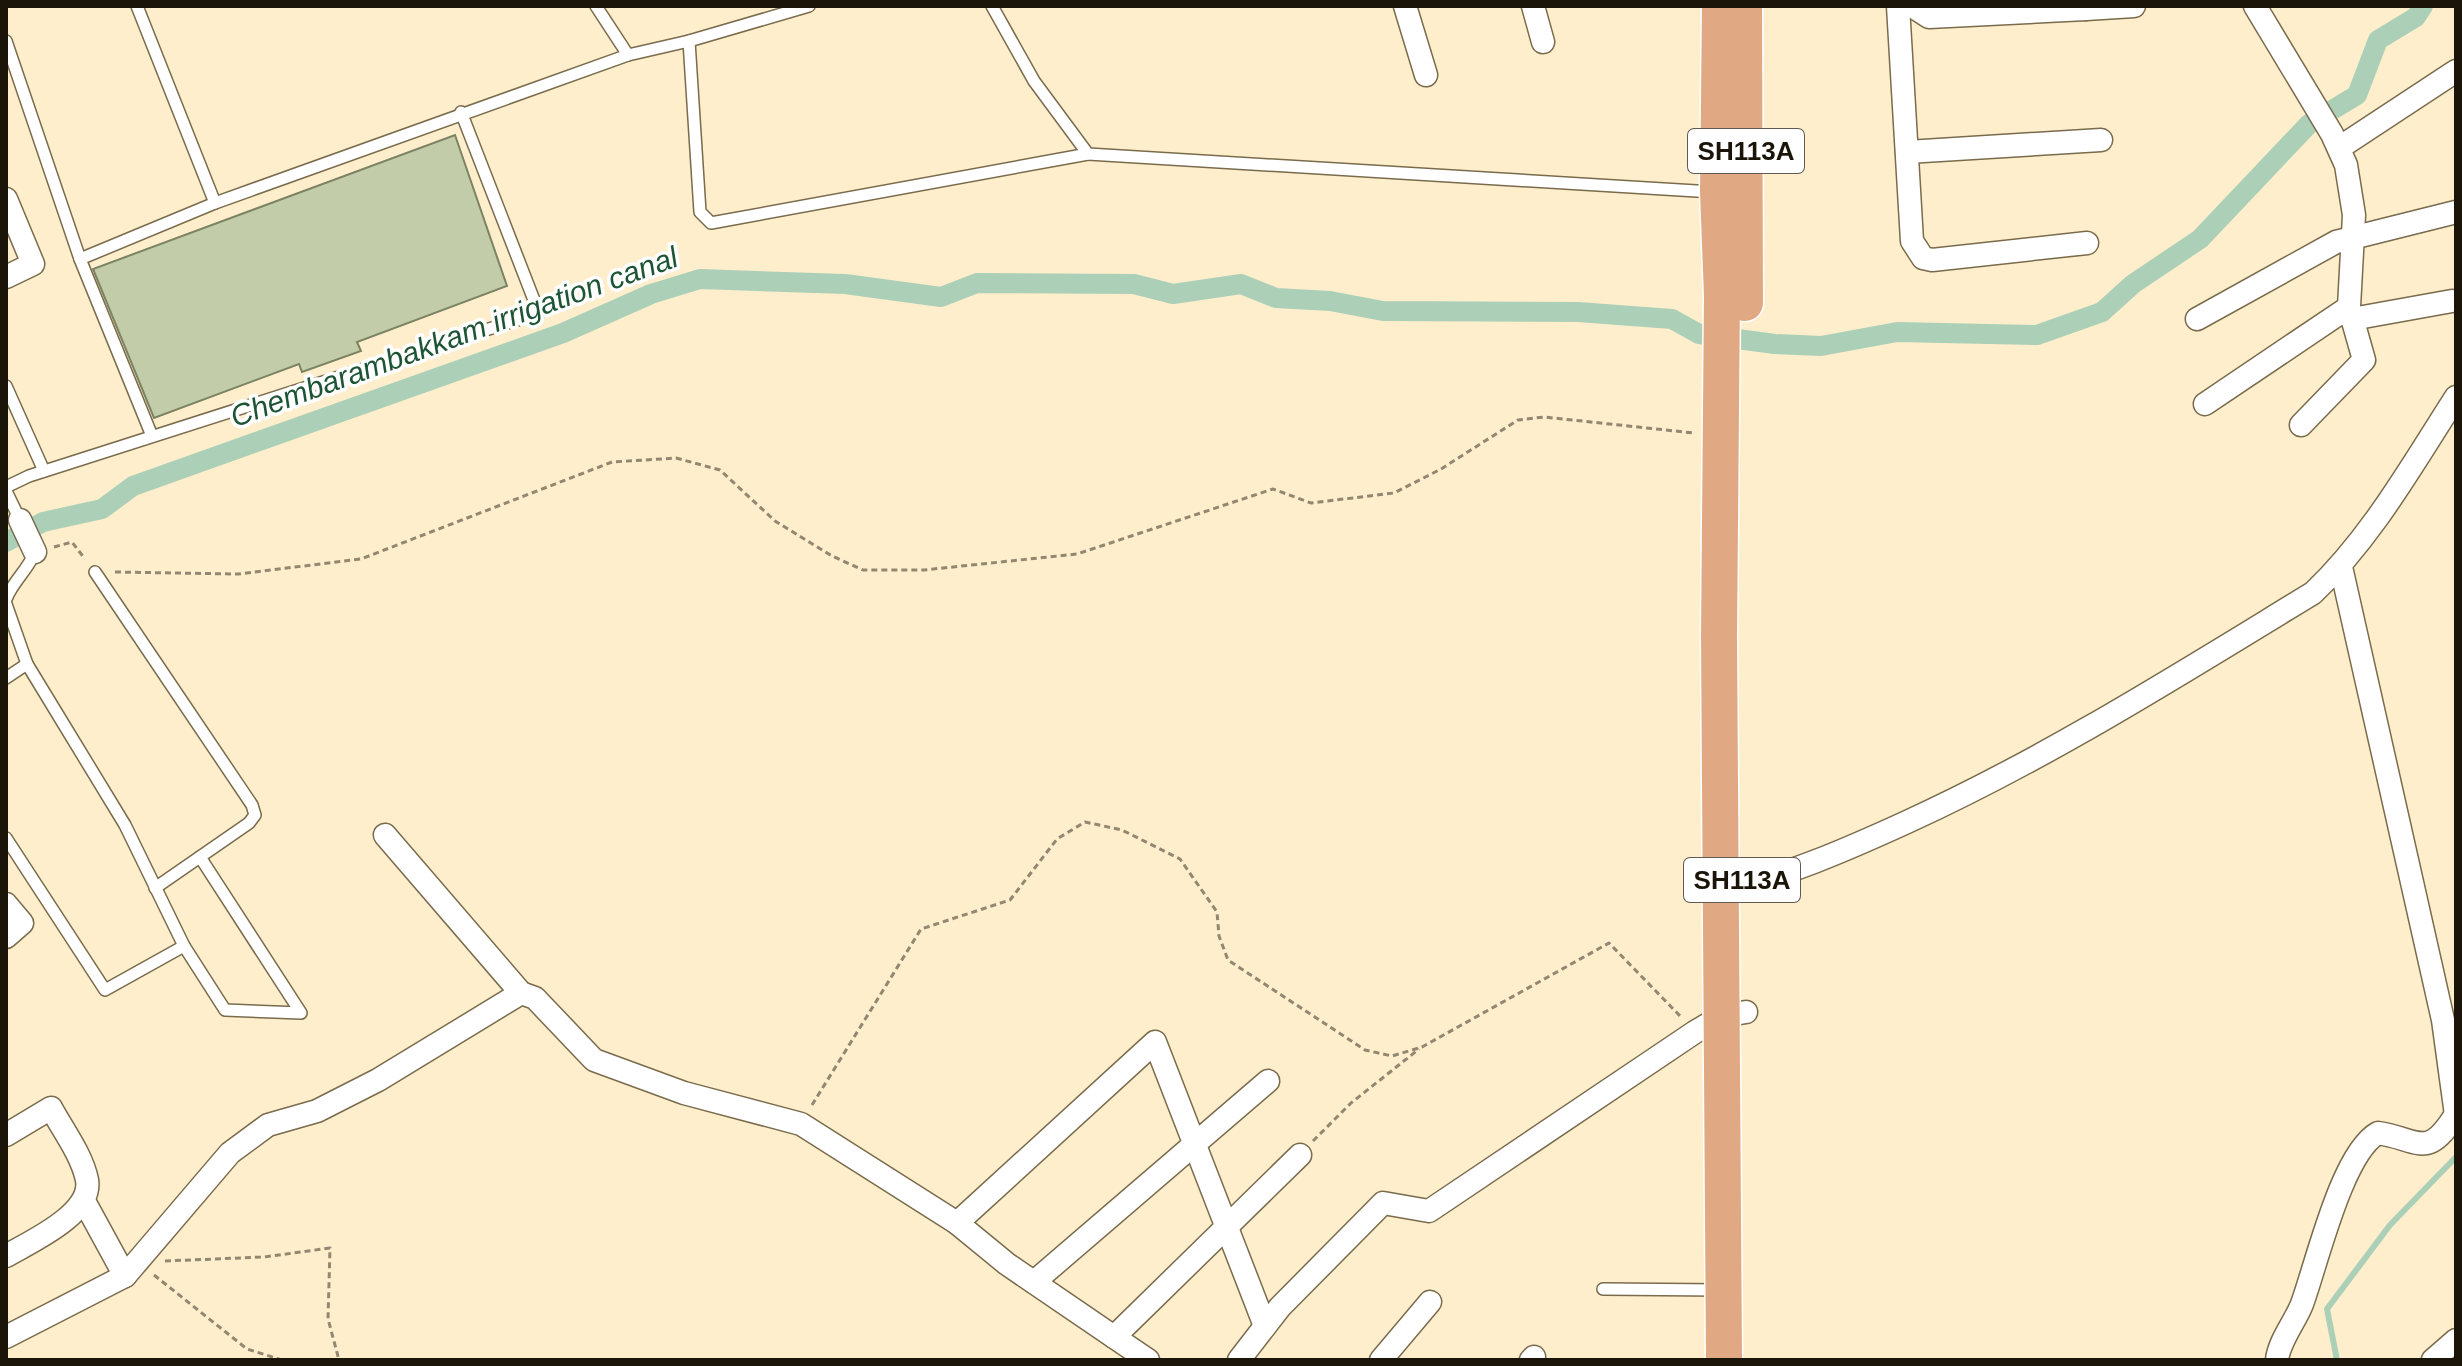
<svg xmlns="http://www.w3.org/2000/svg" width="2462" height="1366" font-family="Arial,sans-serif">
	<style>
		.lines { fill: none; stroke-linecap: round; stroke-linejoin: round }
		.stream { stroke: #accfb7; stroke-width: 6 }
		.canal { stroke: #accfb7; stroke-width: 20 }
		.building { fill: #c2cca9; stroke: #7b8363; stroke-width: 2 }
		.service-casing { stroke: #796b4c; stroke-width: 14 }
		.minor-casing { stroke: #796b4c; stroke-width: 25 }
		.primary-casing { stroke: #fff; stroke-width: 39 }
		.path { stroke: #928770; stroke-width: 3; stroke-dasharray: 6 4; stroke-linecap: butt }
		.service { stroke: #fff; stroke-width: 11 }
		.minor { stroke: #fff; stroke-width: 22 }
		.primary { stroke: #e0a983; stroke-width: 36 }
		.labels { text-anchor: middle; stroke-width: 7; stroke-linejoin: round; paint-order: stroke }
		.shield { fill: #fff; stroke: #5f5b53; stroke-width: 2 }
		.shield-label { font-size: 26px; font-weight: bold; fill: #1b1509 }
		.water-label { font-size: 30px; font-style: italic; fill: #1d5434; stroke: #fff }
	</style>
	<rect width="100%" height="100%" fill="#feeecc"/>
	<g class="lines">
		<path class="stream" d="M2337,1360L2327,1309L2390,1225L2456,1157"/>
		<path class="canal" d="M6,542L43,522L102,509L133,486L563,333L651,294L700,279L845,284L941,297L977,283L1134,284L1173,294L1241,284L1276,298L1330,301L1383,311L1578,312L1672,319L1699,334L1775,344L1821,346L1897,332L2037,335L2102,312L2133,284L2200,239L2309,124L2357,95L2378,40L2416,17L2423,6"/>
	</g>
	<path class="building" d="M455,135L507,286L357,342L361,351L302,372L299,364L154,418L93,269Z"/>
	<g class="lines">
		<defs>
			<g id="service">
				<path d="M137,6L215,203L628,55"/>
				<path d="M596,6L628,55L689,41L809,6"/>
				<path d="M992,6L1034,81L1088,154L1713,192"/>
				<path d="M6,41L80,259L152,436"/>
				<path d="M689,41L700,212L711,223L1088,154"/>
				<path d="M80,259L215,203"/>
				<path d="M6,386L44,471"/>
				<path d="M6,487L29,476L539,313L461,112"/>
				<path d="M6,491L20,520"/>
				<path d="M95,572L252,805L255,815L249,823L155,888"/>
				<path d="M6,599C13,581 28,570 35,552"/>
				<path d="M6,604L27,664L125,825L184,946L105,990L6,838"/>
				<path d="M6,678L27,664"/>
				<path d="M184,946L225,1010L301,1013L200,857"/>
				<path d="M1603,1289L1720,1290"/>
			</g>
			<g id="minor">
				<path d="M1405,6L1426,75"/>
				<path d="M1533,6L1543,42"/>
				<path d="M1898,6L1912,241L1923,258L1932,260L2087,243"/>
				<path d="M1912,6L1929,17L2086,9V6"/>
				<path d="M2255,6L2332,134L2346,165L2354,215L2349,307L2364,360L2301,425"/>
				<path d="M2086,9L2134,6"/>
				<path d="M2339,148L2456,71"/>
				<path d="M1907,152L2101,140"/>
				<path d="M6,199L33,264L6,277"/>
				<path d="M2197,319L2336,242L2456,212"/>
				<path d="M2352,319L2452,301"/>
				<path d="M2205,404L2349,307"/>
				<path d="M20,520L35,552"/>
				<path d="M2341,567L2443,1020L2456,1115"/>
				<path d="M385,835L521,993L535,998L594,1060L684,1093L801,1124L957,1223"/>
				<path d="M1720,891C1784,877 1848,849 1907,822C2049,757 2180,674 2313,593C2372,537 2412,465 2456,397"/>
				<path d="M6,904L22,923L6,937"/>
				<path d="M6,1135L51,1108C63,1130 82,1155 87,1180C93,1214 30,1242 6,1256"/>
				<path d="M84,1201L125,1276"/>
				<path d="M1034,1282L1268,1081"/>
				<path d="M6,1337L125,1276L230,1153L268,1125L317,1111L378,1080L521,993"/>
				<path d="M1114,1337L1007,1264L957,1223L1155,1042L1265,1326"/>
				<path d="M1148,1360L1114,1337L1300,1155"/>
				<path d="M1239,1360L1280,1307L1383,1203L1429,1211L1695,1032L1722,1016L1746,1012"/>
				<path d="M1381,1360L1430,1302"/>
				<path d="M1531,1360L1534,1357"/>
				<path d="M2277,1360C2279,1341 2295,1322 2302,1304C2317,1263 2342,1153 2378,1133C2419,1139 2427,1161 2456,1114"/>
				<path d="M2433,1360L2456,1340"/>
			</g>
			<g id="primary">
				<path d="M1720,6L1718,192L1722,296L1719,637L1724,1360"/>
				<path d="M1744,6L1745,303"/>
			</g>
		</defs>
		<use href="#service" class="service-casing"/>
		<use href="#minor" class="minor-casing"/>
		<use href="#primary" class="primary-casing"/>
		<g class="path">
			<path d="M54,547L72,542L85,559"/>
			<path d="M115,572L238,574L361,559L612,462L676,458L720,470L775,521L832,556L863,570H924L1077,554L1273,489L1311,503L1394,493L1441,469L1518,420L1544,417L1694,433"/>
			<path d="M812,1105L921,929L1010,900L1057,839L1085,822L1122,830L1180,859L1217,912L1219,936L1228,960L1365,1050L1392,1056L1422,1047L1609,943L1682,1018"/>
			<path d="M1313,1141L1351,1103L1419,1049"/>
			<path d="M165,1261L264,1257L330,1248L328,1319L339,1360"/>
			<path d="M154,1275L247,1349L282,1360"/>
		</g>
		<use href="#service" class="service"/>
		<use href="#minor" class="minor"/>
		<use href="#primary" class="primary"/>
	</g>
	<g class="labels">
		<g class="shield">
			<rect x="1688" y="129" width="116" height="44" rx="6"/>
			<rect x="1684" y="858" width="116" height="44" rx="6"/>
		</g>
		<g class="shield-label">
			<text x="1746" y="160">SH113A</text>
			<text x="1742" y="889">SH113A</text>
		</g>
		<g class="water-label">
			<text transform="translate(454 337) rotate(-20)" y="10">Chembarambakkam irrigation canal</text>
		</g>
	</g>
	<rect width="2462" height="1366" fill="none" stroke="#1b1509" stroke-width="16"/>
</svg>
